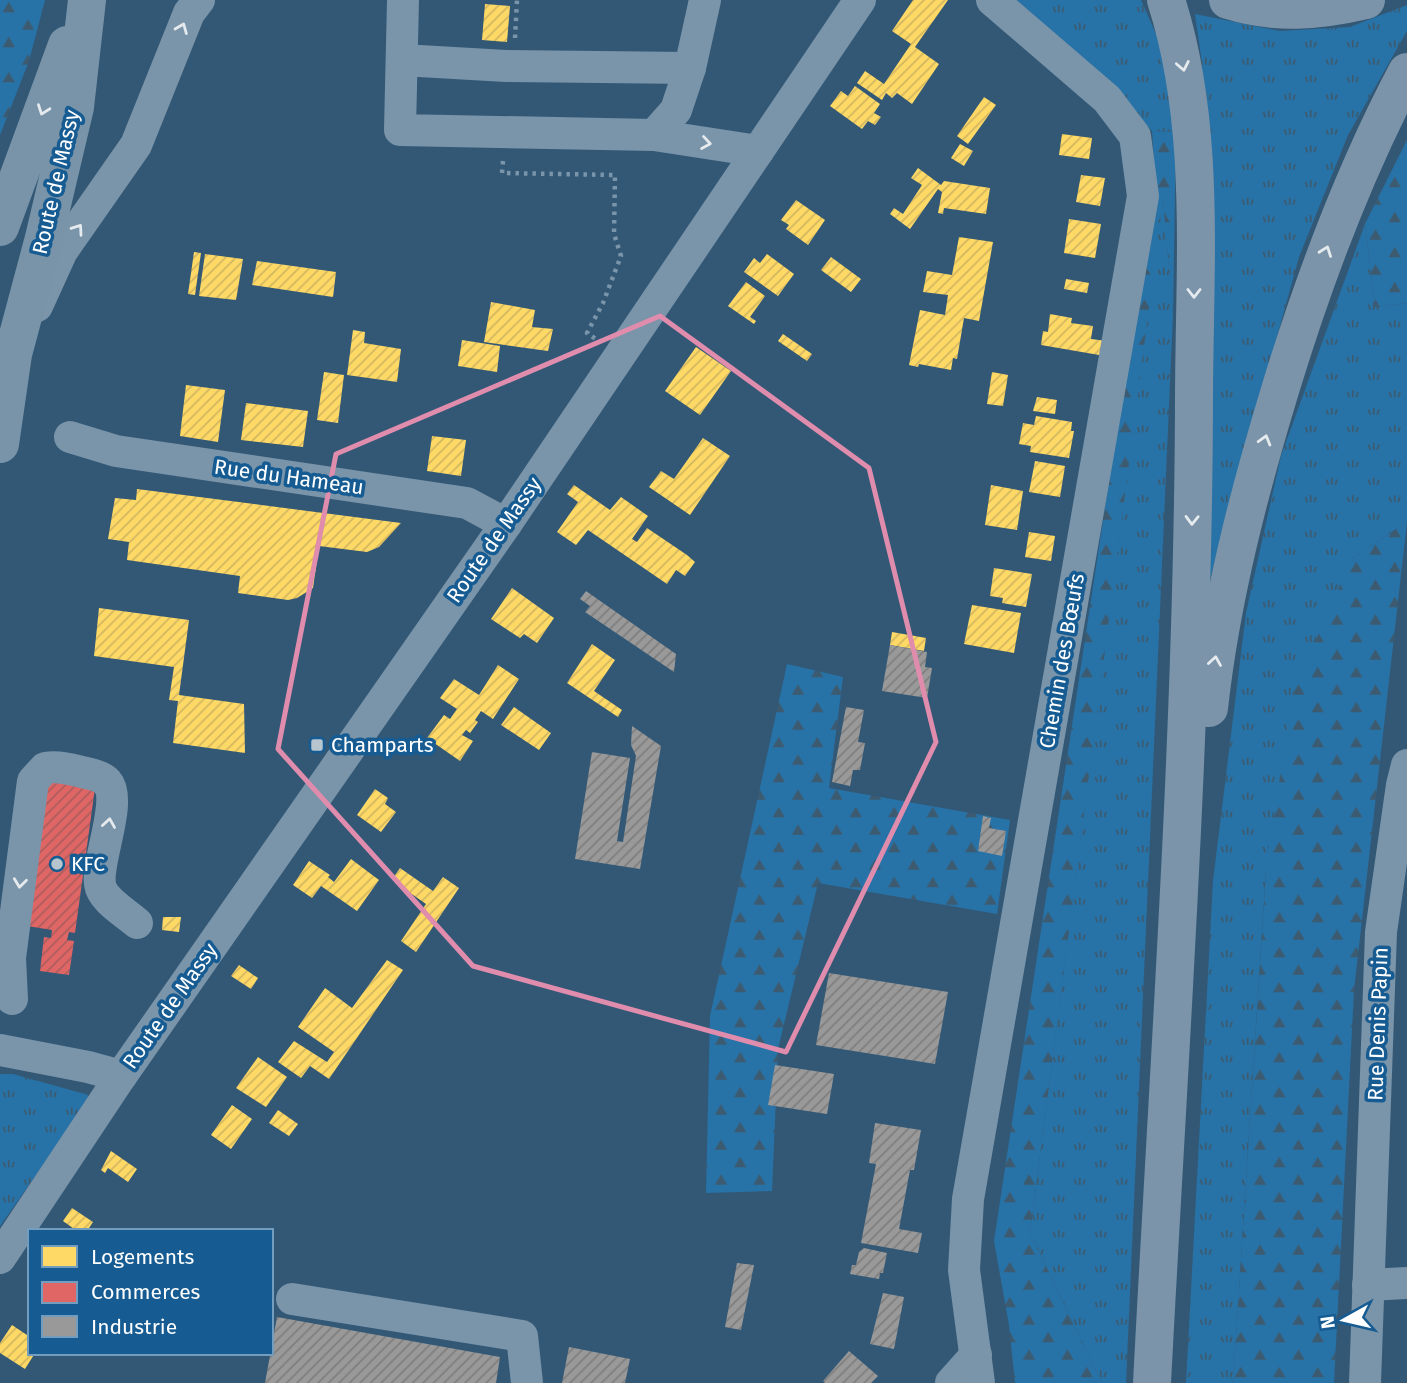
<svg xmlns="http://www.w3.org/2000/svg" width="1407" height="1383" font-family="'Fira Sans',sans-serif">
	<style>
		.grass { fill: url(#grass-tufts) }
		.forest { fill: url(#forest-firs) }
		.homes { fill: url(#homes-hatch) }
		.shops { fill: url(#shops-hatch) }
		.industry { fill: url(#industry-hatch) }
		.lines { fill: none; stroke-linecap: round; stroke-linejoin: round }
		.path { stroke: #7a94a9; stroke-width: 4.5; stroke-dasharray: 3.5 5; stroke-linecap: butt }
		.minor { stroke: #7a94a9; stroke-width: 32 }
		.major { stroke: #7994a8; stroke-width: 38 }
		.highway { stroke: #7b94a9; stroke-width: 38 }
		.oneway { stroke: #e4eaee }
		.oneway2 { stroke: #e5eaee }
		.marked { fill: none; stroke: #e08cad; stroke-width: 5; stroke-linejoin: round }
		.poi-dot { fill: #b7c5cf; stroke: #165c92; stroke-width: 2.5 }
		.labels { text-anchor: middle; stroke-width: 7; stroke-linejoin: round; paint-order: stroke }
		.street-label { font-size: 21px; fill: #fff; stroke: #165c92 }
		.poi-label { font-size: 21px; fill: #fff; stroke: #165c92; text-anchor: start }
	</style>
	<defs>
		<pattern id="grass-tufts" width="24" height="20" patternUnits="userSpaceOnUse" patternTransform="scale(1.75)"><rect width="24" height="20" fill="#2772a7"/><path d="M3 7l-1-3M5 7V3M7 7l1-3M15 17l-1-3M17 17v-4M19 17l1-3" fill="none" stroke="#3d5b70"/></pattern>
		<pattern id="forest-firs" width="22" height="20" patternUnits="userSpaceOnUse" patternTransform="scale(1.75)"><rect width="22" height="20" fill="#2772a7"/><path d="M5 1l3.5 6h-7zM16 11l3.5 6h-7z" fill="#3d5b70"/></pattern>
		<pattern id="homes-hatch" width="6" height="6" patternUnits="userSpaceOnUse" patternTransform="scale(1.75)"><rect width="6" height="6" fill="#ffd966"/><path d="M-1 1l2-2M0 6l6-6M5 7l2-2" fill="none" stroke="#d2b660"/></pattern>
		<pattern id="shops-hatch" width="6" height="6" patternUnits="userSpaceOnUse" patternTransform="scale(1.75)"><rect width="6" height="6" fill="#e06666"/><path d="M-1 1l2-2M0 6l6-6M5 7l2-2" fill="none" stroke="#ac5d5d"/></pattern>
		<pattern id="industry-hatch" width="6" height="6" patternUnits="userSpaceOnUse" patternTransform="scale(1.75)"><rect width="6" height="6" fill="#999"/><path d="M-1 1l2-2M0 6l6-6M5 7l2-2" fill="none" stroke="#7e7e7e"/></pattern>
	</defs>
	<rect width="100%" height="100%" fill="#325876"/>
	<g class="grass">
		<path d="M1012,0H1141L1160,43L1176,132L1152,131L1096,71Z"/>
		<path d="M1407,5V31L1348,135L1299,257L1207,590L1202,63L1195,14L1280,31L1350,27Z"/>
		<path d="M1163,194L1173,314L1126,1383H1102L1030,1233Z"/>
		<path d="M1365,224L1375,307L1407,303V522L1351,559L1266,870L1233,1383H1186L1213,881L1246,613L1281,456Z"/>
		<path d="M0,1074H13L92,1096L0,1226Z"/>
	</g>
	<g class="forest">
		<path d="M0,0H45L29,61L0,135Z"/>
		<path d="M1152,131L1176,132L1173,314L1163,199L1030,1233L1102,1383H1015L1009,1325L994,1241L1155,177Z"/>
		<path d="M1407,140V303L1375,307L1365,224Z"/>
		<path d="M1407,522L1354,990L1334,1383H1233L1267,856L1294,691L1351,559Z"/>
		<path d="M787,664L843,677L829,788L1010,820L997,914L818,883L778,1049L772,1191L706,1193L710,1016Z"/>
	</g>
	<g class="homes">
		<path d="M913,0H948L915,47L939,64L912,104L897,93L892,98L886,93L882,100L857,83L865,71L884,84L911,44L892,31Z"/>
		<path d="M485,4L510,6L507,42L482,40Z"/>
		<path d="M855,86L880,104L874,113L881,117L875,125L868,121L862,129L830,106L841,91L848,96Z"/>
		<path d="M984,97L996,105L968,144L957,136Z"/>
		<path d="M1062,134L1092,138L1089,159L1059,155Z"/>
		<path d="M960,144L973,151L964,166L951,158Z"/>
		<path d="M918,168L941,185L944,181L990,188L986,214L944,208L943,214L938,213L942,192L938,189L910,229L890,214L894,208L903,214L922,185L911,178Z"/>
		<path d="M1081,175L1105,178L1100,206L1076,202Z"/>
		<path d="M796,200L825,220L808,245L786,229L789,225L781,220Z"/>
		<path d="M1069,219L1101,224L1095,258L1064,253Z"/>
		<path d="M959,237L993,242L979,321L964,318L957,359L953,358L951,370L919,364L918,367L909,365L920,310L945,315L948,295L923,292L927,271L952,275Z"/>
		<path d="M194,252L201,253L195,295L188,294Z"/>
		<path d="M205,254L243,259L236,300L199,296Z"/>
		<path d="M767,254L794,274L778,296L744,272L754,258L760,263Z"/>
		<path d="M831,257L861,279L851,292L821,270Z"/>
		<path d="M257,261L336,272L333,297L252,285Z"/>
		<path d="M1066,279L1089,283L1087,293L1064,289Z"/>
		<path d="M746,282L765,296L750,317L756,321L754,324L728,306Z"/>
		<path d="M491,302L535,310L532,327L553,329L548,351L484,342Z"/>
		<path d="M1050,314L1072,318L1071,323L1093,326L1091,339L1107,341L1105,356L1041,345L1043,331L1048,332Z"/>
		<path d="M353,330L365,332L364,343L401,349L397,382L347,375Z"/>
		<path d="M783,334L812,354L807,361L778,341Z"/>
		<path d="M462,340L500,346L497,372L458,366Z"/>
		<path d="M696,347L731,371L700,415L665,391Z"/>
		<path d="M324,372L344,375L338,423L317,420Z"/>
		<path d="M992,372L1008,375L1003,406L987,404Z"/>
		<path d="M186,385L225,390L218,442L180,436Z"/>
		<path d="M1037,397L1057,400L1055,414L1033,411Z"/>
		<path d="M246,403L308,411L303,447L241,440Z"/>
		<path d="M1036,416L1072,422L1071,431H1074L1069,458L1030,452L1031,446L1019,444L1023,423L1034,425Z"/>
		<path d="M432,436L466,440L461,476L427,471Z"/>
		<path d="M703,438L730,456L690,515L649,487L661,471L674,479Z"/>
		<path d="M1035,461L1065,466L1060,497L1029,492Z"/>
		<path d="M574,485L610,510L621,497L648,516L632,539L637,542L647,528L687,555L695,562L685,576L676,570L667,584L588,530L576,545L557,532L578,502L567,494Z"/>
		<path d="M991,485L1023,491L1017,530L985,525Z"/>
		<path d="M137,489L401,523L379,547L367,552L319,546L313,588L297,598L288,600L238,593L240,576L127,560L129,542L108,539L115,498L136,500Z"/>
		<path d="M1029,532L1055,536L1051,561L1025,557Z"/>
		<path d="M994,568L1032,574L1026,607L1002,603L1003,598L990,596Z"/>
		<path d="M512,588L554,618L537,643L524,634L520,638L491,619Z"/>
		<path d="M972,605L1021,613L1014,653L964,644Z"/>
		<path d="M99,608L189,620L179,695L244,704L245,753L173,743L178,701L169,700L174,667L94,656Z"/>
		<path d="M892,632L926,638L924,651L890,645Z"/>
		<path d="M592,644L615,660L594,691L622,710L618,717L567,683Z"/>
		<path d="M498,665L519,679L493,719L481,711L475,720L478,722L470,733L466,730L462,735L473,741L460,761L427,738L444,715L450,719L457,709L440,698L454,679L479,695Z"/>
		<path d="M514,707L551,733L539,750L501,725Z"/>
		<path d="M375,789L388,798L385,804L396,812L381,832L357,815Z"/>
		<path d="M351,859L379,880L357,911L321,886L312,898L293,885L309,861L330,875L328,877L334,882Z"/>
		<path d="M400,868L433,891L443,877L459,888L416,952L401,941L426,904L396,883L398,881L393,878Z"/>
		<path d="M163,917H181L179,932L162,930Z"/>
		<path d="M387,960L403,970L329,1079L310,1066L301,1078L278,1062L294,1041L327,1062L334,1052L298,1027L325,988L352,1008Z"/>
		<path d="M239,965L258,978L251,989L231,976Z"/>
		<path d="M258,1057L287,1077L266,1107L236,1088Z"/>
		<path d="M232,1105L252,1119L231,1149L211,1135Z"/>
		<path d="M278,1110L298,1124L289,1136L269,1123Z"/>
		<path d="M111,1151L137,1169L128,1182L108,1168L105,1173L101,1170Z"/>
		<path d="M72,1208L93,1222L87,1231H77L63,1221Z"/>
		<path d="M12,1325L30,1337V1353H35L25,1369L0,1353V1343Z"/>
	</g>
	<path class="shops" d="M42,780L95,788L75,933L69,932L67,940L74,941L69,975L40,971L44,937L51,938L52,930L21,925Z"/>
	<g class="industry">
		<path d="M586,591L676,654L674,672L585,612L590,606L580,599Z"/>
		<path d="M890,645L927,652L925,667L932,668L927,698L882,691Z"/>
		<path d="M846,707L864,710L858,742L865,743L860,770H853L850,786L832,782Z"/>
		<path d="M632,726L661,746L640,869L575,859L592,752L630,758L617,841L623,842L636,756L631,745Z"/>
		<path d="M983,816L991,818L989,828L1006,831L1002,856L978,851Z"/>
		<path d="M829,973L948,992L935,1064L816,1045Z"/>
		<path d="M775,1065L834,1074L827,1114L768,1105Z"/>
		<path d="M875,1123L921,1130L914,1170H910L899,1229L922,1233L918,1253L861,1243L876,1164L869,1163Z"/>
		<path d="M864,1248L887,1253L883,1273H880L879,1279L850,1274L852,1265H856L859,1252Z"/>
		<path d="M737,1263L754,1265L741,1330L725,1327Z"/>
		<path d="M883,1293L904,1297L894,1349L870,1344Z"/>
		<path d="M277,1317L500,1357L496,1383H265Z"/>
		<path d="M569,1347L630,1359L625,1383H562Z"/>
		<path d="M849,1351L878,1376L871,1383H825L823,1381Z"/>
	</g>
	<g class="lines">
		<g class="path">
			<path d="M515,38L517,0"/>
			<path d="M503,161L502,173L615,175L614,234L621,256L603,303L587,333L596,339"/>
		</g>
		<g class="minor">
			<path d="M403,0L400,130L654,135L758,151"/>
			<path d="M402,60L506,66L690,68"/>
			<path d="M654,135L676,110L690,68L705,0"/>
			<path d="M37,306L62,251L136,145L189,13L199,0"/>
			<path d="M70,437L116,451L467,503L506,524"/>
			<path d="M12,999L10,958L33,781L45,768C58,766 70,769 82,772C90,774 102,776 107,782C123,800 96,862 100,884C102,900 126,913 137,923"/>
			<path d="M0,1050L88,1067L121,1076"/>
			<path d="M0,1258L121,1076L506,524L860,0"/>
			<path d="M1368,1285L1407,1283"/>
			<path d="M292,1299L522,1336L527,1383"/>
			<path d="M951,1383L976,1355"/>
			<path d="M979,1383L964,1270L968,1199L1143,196L1135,136L1107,99L992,0"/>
			<path d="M1365,1383L1381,932L1402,785L1407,765"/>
		</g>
		<g class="major">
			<path d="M0,227L67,45"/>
			<path d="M0,444L13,354L44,238L75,107L87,0"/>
		</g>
		<g class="highway">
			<path d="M1228,0C1275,15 1319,11 1366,0"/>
			<path d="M1209,708C1221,599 1249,492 1281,387C1314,279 1354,172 1407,72"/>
			<path d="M1152,1383C1169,1056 1193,729 1194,401C1194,269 1207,127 1166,0"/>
		</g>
	</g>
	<defs><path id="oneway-chevron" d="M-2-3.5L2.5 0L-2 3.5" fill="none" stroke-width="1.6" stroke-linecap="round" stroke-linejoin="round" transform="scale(1.75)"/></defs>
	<g class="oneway">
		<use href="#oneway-chevron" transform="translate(182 28) rotate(-68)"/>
		<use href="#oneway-chevron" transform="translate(43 110) rotate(110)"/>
		<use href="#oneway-chevron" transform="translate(706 143) rotate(9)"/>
		<use href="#oneway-chevron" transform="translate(78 229) rotate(-55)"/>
		<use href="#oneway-chevron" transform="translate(109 823) rotate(-81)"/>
		<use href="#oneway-chevron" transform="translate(20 883) rotate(97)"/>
	</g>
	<g class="oneway2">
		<use href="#oneway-chevron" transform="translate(1183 66) rotate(79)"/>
		<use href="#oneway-chevron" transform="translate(1326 251) rotate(-70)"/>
		<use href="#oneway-chevron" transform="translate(1194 293) rotate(90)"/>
		<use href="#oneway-chevron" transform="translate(1265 440) rotate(-74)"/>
		<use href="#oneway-chevron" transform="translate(1192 520) rotate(91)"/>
		<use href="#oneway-chevron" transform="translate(1215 661) rotate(-81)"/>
	</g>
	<path class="marked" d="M660,316L869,468L936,742L786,1052L473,966L278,749L336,454Z"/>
	<g class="poi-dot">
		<rect x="310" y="738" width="14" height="14" rx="3.5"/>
		<circle cx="57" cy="864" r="7"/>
	</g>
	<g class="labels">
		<g class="street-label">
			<text transform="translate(56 182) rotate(-77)" y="7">Route de Massy</text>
			<text transform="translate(289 477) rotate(8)" y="7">Rue du Hameau</text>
			<text transform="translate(494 540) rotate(-55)" y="7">Route de Massy</text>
			<text transform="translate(1062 661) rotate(-80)" y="7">Chemin des Bœufs</text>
			<text transform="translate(170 1006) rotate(-55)" y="7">Route de Massy</text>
			<text transform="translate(1378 1024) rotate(-88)" y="7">Rue Denis Papin</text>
		</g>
		<g class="poi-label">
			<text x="331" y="752">Champarts</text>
			<text x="71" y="871">KFC</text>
		</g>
	</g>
	<rect x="28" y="1229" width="245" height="126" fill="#165c92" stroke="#739dbe" stroke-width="2"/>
	<rect x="42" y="1246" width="35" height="21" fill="#ffd966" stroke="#739dbe" stroke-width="2"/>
	<text x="91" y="1264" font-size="21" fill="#ffffff">Logements</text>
	<rect x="42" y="1282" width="35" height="21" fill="#e06666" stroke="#739dbe" stroke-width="2"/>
	<text x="91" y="1299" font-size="21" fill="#ffffff">Commerces</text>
	<rect x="42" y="1316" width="35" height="21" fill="#999999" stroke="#739dbe" stroke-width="2"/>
	<text x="91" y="1334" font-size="21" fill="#ffffff">Industrie</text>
	<g transform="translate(1344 1320) rotate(262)" stroke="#165c92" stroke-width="5" paint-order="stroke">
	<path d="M0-5L12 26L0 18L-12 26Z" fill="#ffffff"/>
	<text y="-10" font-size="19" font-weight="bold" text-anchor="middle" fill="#ffffff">N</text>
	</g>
</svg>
